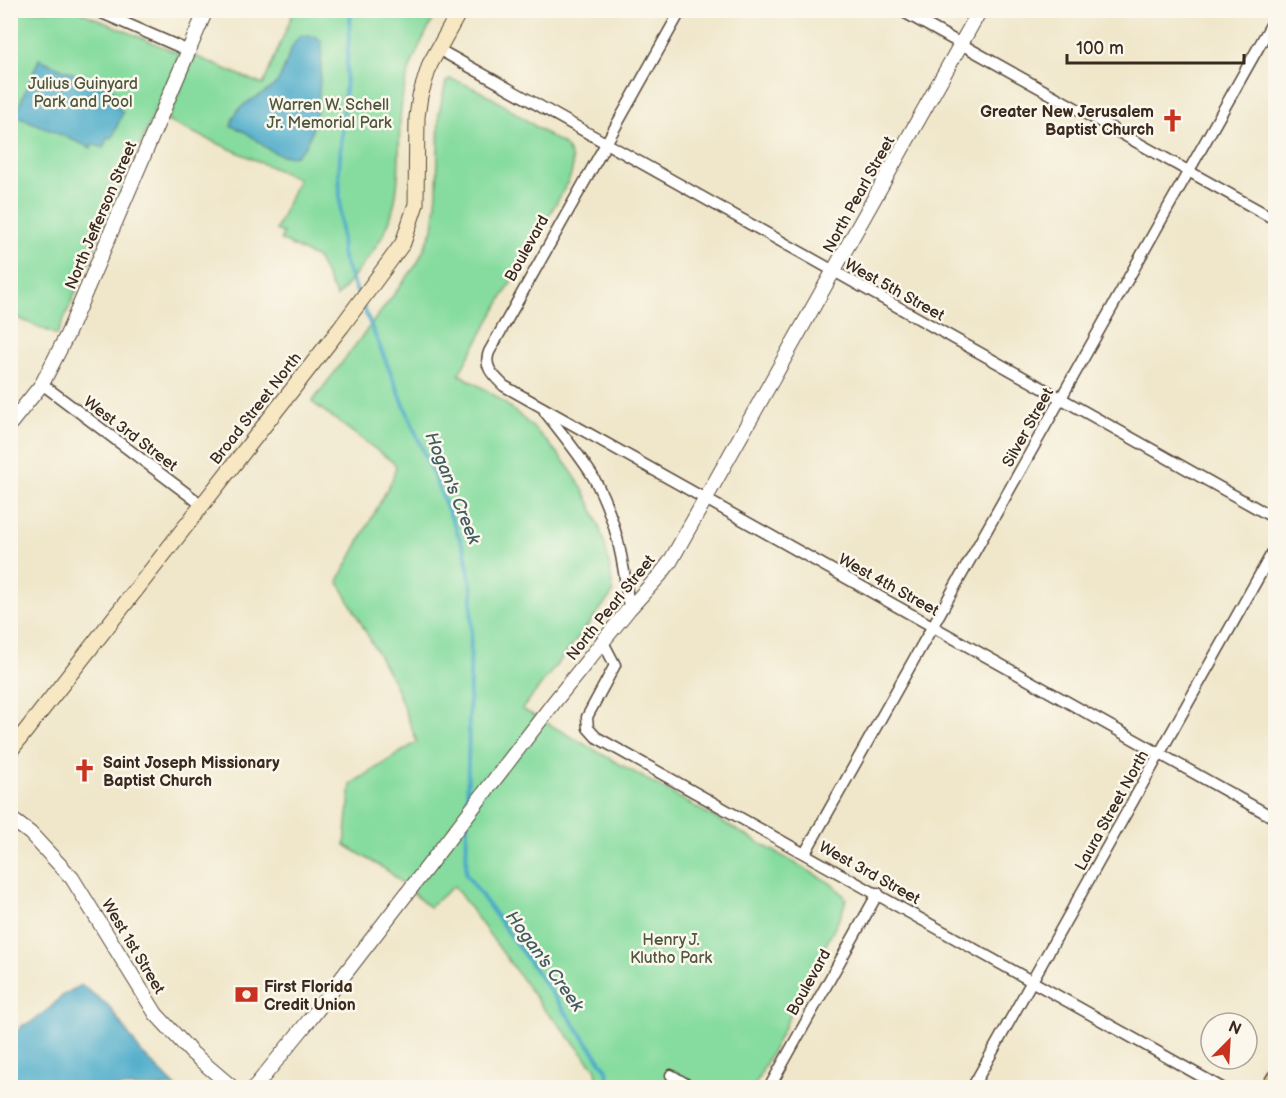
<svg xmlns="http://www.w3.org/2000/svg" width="1286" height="1098" font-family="'Balsamiq Sans',sans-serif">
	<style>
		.green { fill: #86dc9f; stroke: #60835e; stroke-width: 1.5 }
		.water { fill: #4aaac9; stroke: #426a74; stroke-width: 1.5 }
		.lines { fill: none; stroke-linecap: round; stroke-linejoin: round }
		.stream { stroke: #4aaac9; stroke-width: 4 }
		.minor-casing { stroke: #564638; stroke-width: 13 }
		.tertiary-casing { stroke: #564638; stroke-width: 16 }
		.secondary-casing { stroke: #564638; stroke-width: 17 }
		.primary-casing { stroke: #564638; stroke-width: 19 }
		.minor { stroke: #fff; stroke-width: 10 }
		.tertiary { stroke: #fff; stroke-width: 14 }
		.secondary { stroke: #f7e8c3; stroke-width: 15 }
		.primary { stroke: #ebc669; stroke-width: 16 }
		.labels { text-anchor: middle; stroke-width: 5; stroke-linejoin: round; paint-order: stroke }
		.park-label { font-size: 16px; fill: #4e563e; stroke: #fbf7ec }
		.poi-label { font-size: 16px; font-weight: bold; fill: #3b2a1e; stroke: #fbf7ec; text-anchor: start }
		.street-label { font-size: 16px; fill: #3b2a1e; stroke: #fbf7ec }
		.water-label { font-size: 18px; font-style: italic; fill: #415d62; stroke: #fbf7ec }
	</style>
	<rect width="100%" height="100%" fill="#fbf7ec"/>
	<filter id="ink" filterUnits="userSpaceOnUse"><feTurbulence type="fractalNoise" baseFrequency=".0167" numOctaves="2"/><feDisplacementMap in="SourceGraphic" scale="12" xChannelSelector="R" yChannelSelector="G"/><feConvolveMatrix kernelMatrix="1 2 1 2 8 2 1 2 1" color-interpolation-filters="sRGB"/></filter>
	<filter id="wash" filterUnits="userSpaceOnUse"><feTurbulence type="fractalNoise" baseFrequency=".008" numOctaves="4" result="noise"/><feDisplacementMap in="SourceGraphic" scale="24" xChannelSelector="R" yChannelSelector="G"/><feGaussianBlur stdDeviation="1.35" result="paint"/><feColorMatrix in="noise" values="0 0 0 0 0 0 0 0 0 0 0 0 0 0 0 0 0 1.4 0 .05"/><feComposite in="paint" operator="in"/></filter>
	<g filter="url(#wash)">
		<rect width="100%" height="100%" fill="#f0e7cb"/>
		<g class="green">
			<path d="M11,11H78L180,54L57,335L11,315Z"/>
			<path d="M294,11H438C421,41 404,73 401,108C397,146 403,185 389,222C378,250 355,274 337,297L317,258L281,240L283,233L276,230L298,179L167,121L195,56L263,85Z"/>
			<path d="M450,79C492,91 526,123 563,144C583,165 567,184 555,205L459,374C475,384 492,392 506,404C571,456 605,508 613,593L522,709L834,885L846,898L842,913L754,1087H598L596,1070L557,1022L546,1012L454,886L429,907L388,871L345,845L351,784L417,742L395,685L338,581L392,480L396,467L394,463L312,402L417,264L433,229L437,193L439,113L446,82Z"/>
		</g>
		<g class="water">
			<path d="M301,35L317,37L322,42C321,63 321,159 288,156C271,155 261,143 248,134C243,130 237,128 231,126C235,102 255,101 271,88C288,75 285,49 301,35Z"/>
			<path d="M39,59L115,91V94L124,99L119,110L123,112L112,138L108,137L103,148L93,144L91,148L15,115Z"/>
			<path d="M81,985L108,1005L140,1051L176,1087H13L10,1084L12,1037L23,1025L30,1023L51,1007L63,995Z"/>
		</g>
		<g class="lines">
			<g class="stream">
				<path d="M351,10L339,171L342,255L359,297"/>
				<path d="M362,304L465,551L472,591L467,809"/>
				<path d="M467,822L466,874L607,1070L609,1088"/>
			</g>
		</g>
	</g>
	<g filter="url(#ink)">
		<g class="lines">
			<defs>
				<g id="minor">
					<path d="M95,10L189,51"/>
					<path d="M681,10L489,352C483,367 494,376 504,386L1276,819"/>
					<path d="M900,10L1276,220"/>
					<path d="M438,49L1276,519"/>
					<path d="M42,384L202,505"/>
					<path d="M545,412C561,432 578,453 592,475C616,516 624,563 629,609"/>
					<path d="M603,642L615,665L587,717L588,728L596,737L1222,1088"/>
					<path d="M805,853L1276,16"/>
					<path d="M671,1075L693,1088"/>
					<path d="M769,1088L878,893"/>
					<path d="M972,1088L1276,546"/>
				</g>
				<g id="tertiary">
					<path d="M10,424L42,384L67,335L206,10"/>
					<path d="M10,818L30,833L72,878L156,1014L192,1053L233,1088"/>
					<path d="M254,1088L311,1018L555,701L629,609L660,575L670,562L980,10"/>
				</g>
				<path id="secondary" d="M10,751L342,326L403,243L416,204L417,117L420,96L430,64L460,10"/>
				<path id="primary" d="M1269,1088L1276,1077"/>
			</defs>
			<use href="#minor" class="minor-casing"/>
			<use href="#tertiary" class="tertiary-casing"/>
			<use href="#secondary" class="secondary-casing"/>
			<use href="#primary" class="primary-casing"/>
			<use href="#minor" class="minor"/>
			<use href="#tertiary" class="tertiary"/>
			<use href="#secondary" class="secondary"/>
			<use href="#primary" class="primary"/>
		</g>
	</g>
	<defs>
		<symbol id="church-bare" viewBox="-9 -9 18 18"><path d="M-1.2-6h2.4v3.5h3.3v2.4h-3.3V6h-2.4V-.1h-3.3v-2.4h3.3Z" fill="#c8321e" stroke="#fbf7ec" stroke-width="2.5" paint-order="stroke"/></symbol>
		<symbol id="bank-bare" viewBox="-9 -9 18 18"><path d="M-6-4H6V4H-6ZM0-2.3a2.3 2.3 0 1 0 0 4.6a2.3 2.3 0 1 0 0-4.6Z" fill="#c8321e" stroke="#fbf7ec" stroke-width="2.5" paint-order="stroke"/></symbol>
	</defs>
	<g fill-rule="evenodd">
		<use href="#church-bare" x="1156" y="104" width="33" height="33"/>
		<use href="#church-bare" x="68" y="754" width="33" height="33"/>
		<use href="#bank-bare" x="230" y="978" width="33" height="33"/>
	</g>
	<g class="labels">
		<g class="park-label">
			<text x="83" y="89">Julius Guinyard<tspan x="83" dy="18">Park and Pool</tspan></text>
			<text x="329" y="110">Warren W. Schell<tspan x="329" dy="18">Jr. Memorial Park</tspan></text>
			<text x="671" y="945">Henry J.<tspan x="671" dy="18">Klutho Park</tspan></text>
		</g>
		<g class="poi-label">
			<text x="1154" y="117" text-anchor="end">Greater New Jerusalem<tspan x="1154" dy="18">Baptist Church</tspan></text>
			<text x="103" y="768">Saint Joseph Missionary<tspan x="103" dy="18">Baptist Church</tspan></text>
			<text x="264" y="992">First Florida<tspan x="264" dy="18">Credit Union</tspan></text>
		</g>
		<g class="street-label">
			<text transform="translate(858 194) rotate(-61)" y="6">North Pearl Street</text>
			<text transform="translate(100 215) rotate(-67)" y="6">North Jefferson Street</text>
			<text transform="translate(526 248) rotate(-61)" y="6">Boulevard</text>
			<text transform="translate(895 289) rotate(29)" y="6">West 5th Street</text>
			<text transform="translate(255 408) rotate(-52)" y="6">Broad Street North</text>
			<text transform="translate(1027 427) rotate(-61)" y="6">Silver Street</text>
			<text transform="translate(131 433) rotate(37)" y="6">West 3rd Street</text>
			<text transform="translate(889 584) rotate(29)" y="6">West 4th Street</text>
			<text transform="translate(610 607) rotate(-51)" y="6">North Pearl Street</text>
			<text transform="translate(1111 810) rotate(-61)" y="6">Laura Street North</text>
			<text transform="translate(870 872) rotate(29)" y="6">West 3rd Street</text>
			<text transform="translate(134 946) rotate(59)" y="6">West 1st Street</text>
			<text transform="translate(808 982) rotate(-61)" y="6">Boulevard</text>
		</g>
		<g class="water-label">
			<text transform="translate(453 488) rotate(68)" y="6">Hogan's Creek</text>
			<text transform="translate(545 961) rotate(54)" y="6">Hogan's Creek</text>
		</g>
	</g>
	<rect width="1286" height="1098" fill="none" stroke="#fbf7ec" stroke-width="36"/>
	<g transform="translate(1229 1041) rotate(24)"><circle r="28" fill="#fbf7ec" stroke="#aea59a" stroke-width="1.5"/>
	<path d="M0-4.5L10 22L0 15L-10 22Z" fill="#c8321e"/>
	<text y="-9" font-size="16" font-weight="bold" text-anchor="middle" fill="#3b2a1e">N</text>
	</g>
	<path d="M1067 54v9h177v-9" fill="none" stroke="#3b2a1e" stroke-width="3"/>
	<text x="1076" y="54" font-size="18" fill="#3b2a1e" stroke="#fbf7ec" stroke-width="4.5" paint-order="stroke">100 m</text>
</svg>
